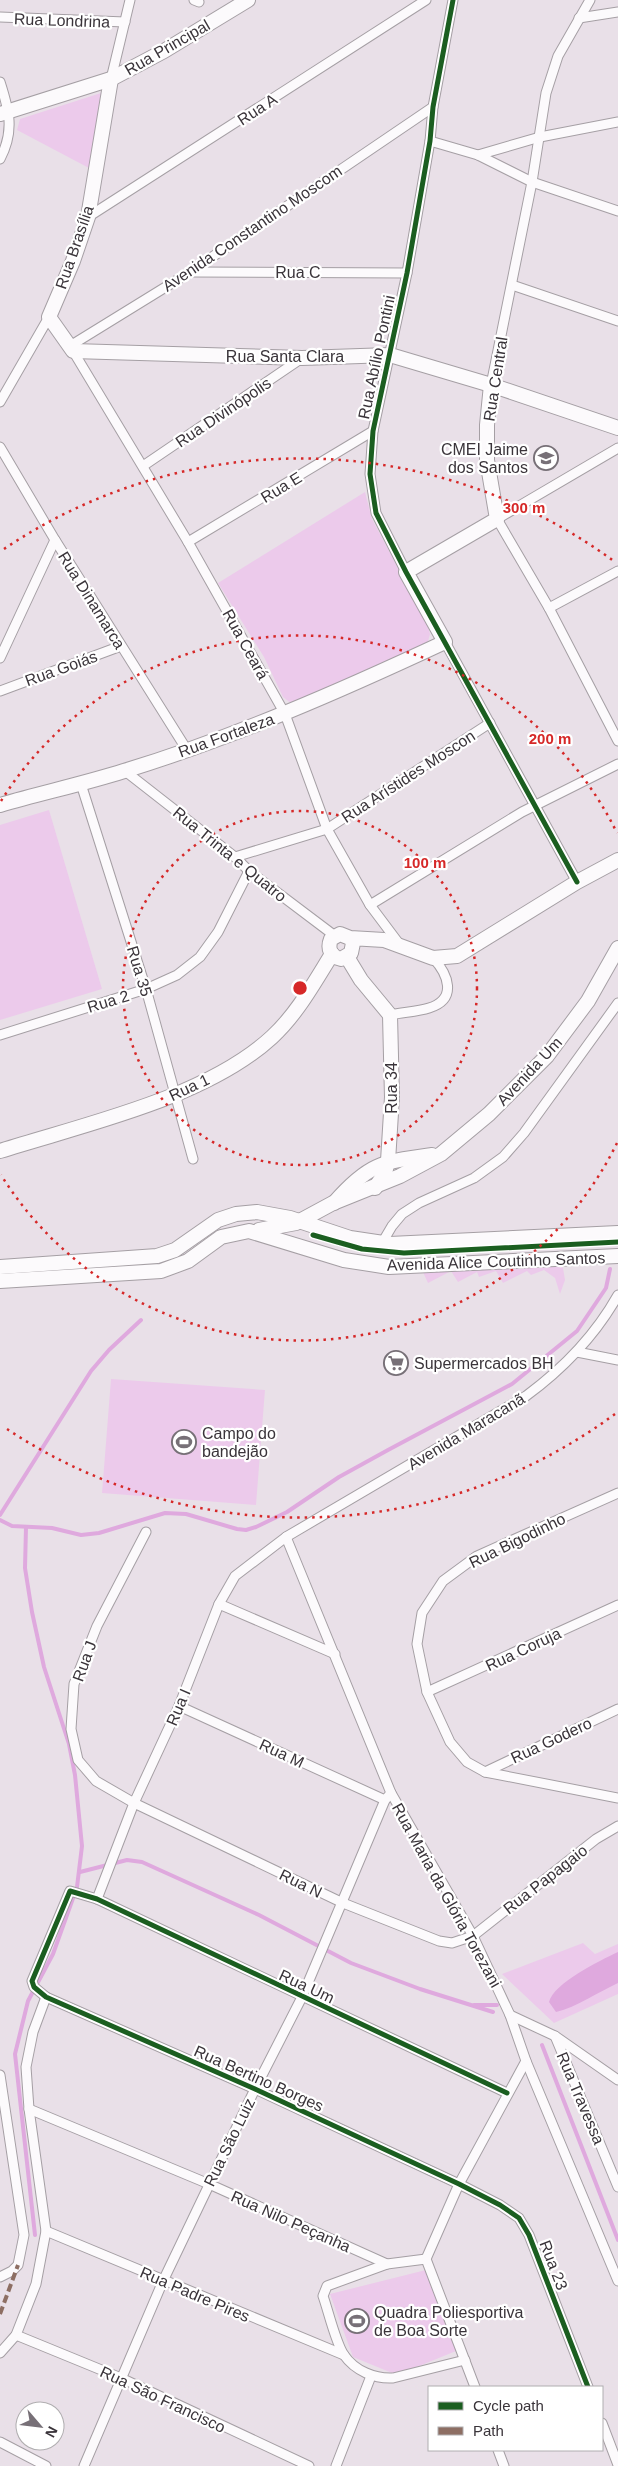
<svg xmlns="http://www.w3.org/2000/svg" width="618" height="2466" font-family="Arial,sans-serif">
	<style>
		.green { fill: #eccaeb }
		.water { fill: #dfa9de }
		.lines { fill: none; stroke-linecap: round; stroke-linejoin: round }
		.stream { stroke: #dfa9de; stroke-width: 4 }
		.street-casing { stroke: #a59fa4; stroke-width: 11 }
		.secondary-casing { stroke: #a59fa4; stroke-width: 16 }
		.street { stroke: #fcfafc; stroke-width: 9 }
		.secondary { stroke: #fcfafc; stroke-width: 14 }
		.quiet { stroke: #8d6e63; stroke-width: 4; stroke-dasharray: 8 4; stroke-linecap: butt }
		.cycleway-casing { stroke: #fff; stroke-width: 8 }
		.cycleway { stroke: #1b5e20; stroke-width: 5 }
		.ring { fill: none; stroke: #d62828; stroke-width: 2.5; stroke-dasharray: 2.5 5 }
		.labels { text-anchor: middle; stroke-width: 4.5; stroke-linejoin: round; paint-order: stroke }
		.street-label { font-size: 16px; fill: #3a343a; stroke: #fff }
		.poi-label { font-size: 16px; fill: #3a343a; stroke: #fff; text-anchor: start }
		.centre { fill: #d62828; stroke: #fff; stroke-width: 2.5 }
		.ring-label { font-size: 15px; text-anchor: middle; font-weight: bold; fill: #d62828; stroke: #fff; stroke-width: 4.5; stroke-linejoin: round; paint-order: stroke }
	</style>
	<rect width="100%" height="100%" fill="#e9e0e8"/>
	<g class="green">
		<path d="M101,93L89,168L17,130L20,119Z"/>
		<path d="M365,492L372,519L427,623L430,634L427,645L292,704L283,697L264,657L218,583Z"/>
		<path d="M49,810L102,989L0,1020V825Z"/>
		<path d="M560,1266L563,1268L565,1280L560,1294L555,1278L544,1270L531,1275L527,1271L503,1283L496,1271L479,1277L477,1272L458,1282L451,1271L428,1283L423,1272Z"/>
		<path d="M111,1379L265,1390L256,1505L102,1493Z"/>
		<path d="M583,1943L595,1954L618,1944V1994L554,2023L502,1974Z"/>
		<path d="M426,2270L456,2351L397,2375L353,2357L330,2294Z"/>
	</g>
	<path class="water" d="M618,1952V1983C598,1992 577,2007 556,2012L549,2002C554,1983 599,1961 618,1952Z"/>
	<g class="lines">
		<g class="stream">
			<path d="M0,1515L91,1371L109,1350L141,1320"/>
			<path d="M0,1520L12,1526L52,1528L81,1535L99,1533L165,1513L186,1514L237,1529L246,1530L256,1527L287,1512L339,1477L388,1450L512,1384L577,1331L606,1288L610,1269"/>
			<path d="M26,1527L25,1568L32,1612L44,1667L69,1744L75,1775L82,1846L77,1887L53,1954L28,2001L15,2054L35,2235"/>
			<path d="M80,1872L127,1860L142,1862L259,1915L351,1963L420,1989L493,2012"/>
			<path d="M474,2005H497"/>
			<path d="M542,2045L618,2240"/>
		</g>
		<defs>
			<g id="street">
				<path d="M194,0L199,2"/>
				<path d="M0,17L125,22"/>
				<path d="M579,18L618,12"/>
				<path d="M111,79L130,0"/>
				<path d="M0,82C9,110 15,131 0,159"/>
				<path d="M430,141L478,155L532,182L618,211"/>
				<path d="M478,155L540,137L618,122"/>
				<path d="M88,217L426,0"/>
				<path d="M190,272L407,273"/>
				<path d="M512,285L618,321"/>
				<path d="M70,346L190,272L433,107"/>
				<path d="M73,351L188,542L285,714L327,829L370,905L400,945"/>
				<path d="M491,385L532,182L546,93L558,56L590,0"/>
				<path d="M0,402L49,317"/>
				<path d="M0,447L55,540L187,750"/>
				<path d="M618,448L497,519L549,608L618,741"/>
				<path d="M143,466L302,358"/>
				<path d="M188,542L373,431"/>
				<path d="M406,572L376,513L370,474L373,431L407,273L430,141L433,107L453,0"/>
				<path d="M549,608L618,571"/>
				<path d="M445,642L577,882"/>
				<path d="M0,658L55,540"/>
				<path d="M0,691L121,646"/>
				<path d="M125,771L235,857L249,871L335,936"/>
				<path d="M81,784L146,989L193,1159"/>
				<path d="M235,857L327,829L490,723"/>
				<path d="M370,905L522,812L618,764"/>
				<path d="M390,1015C403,1012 417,1012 429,1008C458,999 448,974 433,958"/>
				<path d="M0,1035L146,989L177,975L200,957L218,932L249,871"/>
				<path d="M382,1243L392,1226L402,1214L419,1203L474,1178L503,1157L524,1133L618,1003"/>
				<path d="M577,1352L618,1360"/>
				<path d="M618,1493L477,1556L443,1581L422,1613L417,1644L427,1692L450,1742L467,1762L485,1772L618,1798"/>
				<path d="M146,1532L97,1626L74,1684L71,1729L78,1760L96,1781L134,1803L343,1903L439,1941L452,1943L473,1936L596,1839L618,1826"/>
				<path d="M286,1537L391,1793L473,1936L510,2015L526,2061L618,2281"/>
				<path d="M219,1604L335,1654"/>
				<path d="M427,1692L618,1605"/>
				<path d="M179,1706L385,1800"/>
				<path d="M485,1772L618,1709"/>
				<path d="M97,1899L134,1803L179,1706L219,1604L235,1576L286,1537L526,1396C564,1368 595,1336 618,1295"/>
				<path d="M510,2015L555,2036L618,2080"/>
				<path d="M555,2036L618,2187"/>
				<path d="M0,2075L24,2235L18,2265L12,2271L0,2277"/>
				<path d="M507,2093L97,1899L70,1891L32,1981L34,1987L46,1997L255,2089L459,2184L500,2205L519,2218L529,2235L588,2387"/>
				<path d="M29,2109L209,2184L387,2264"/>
				<path d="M46,2231L344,2355"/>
				<path d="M426,2259L387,2264L327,2286L323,2296C328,2310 336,2344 344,2355C355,2371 375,2379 393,2378L465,2360"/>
				<path d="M16,2335L121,2378L309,2466"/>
				<path d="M0,2353L16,2335L36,2284L46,2231L29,2109L26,2067L33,2032L46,1997"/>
				<path d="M475,2387L426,2259L459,2184L526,2061"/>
				<path d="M602,2423L618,2465"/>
				<path d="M0,2442L46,2466"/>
				<path d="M498,2450L504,2466"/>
				<path d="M84,2466L163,2281L255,2089L302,1997L385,1800L391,1793"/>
				<path d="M336,2466L371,2376"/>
			</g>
			<g id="secondary">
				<path d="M111,79L88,217L73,261L49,317L73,351L302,358L390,355L491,385L618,428"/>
				<path d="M0,114L111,79L164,51L248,0"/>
				<path d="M0,805C41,793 83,784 124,771C235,737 340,691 445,642L406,572L497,519L487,460V425L491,385"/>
				<path d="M350,938L353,943L351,953L341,959C331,957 327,949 331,939L340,934L350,938L384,940L433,958L457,956L577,882L618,860"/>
				<path d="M347,957L361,980L390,1015L392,1097L388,1161L385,1173L375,1188"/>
				<path d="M0,1151C85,1124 206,1098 272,1037C297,1014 314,983 332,954"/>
				<path d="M334,1203C369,1163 382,1162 432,1155"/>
				<path d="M259,1230L296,1223L333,1203L400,1176L441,1154L489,1114L547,1056L588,1001L618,948"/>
				<path d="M0,1267L157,1256L175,1250L218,1220L236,1214L257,1212L290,1218L350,1238L390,1244L618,1233"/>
				<path d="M0,1281L161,1271L188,1261L221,1237L249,1231L344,1260L389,1267L618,1256"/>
			</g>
		</defs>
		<use href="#street" class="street-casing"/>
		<use href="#secondary" class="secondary-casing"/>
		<use href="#street" class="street"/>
		<use href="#secondary" class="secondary"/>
		<path class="quiet" d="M0,2314L18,2265"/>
		<defs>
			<g id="cycleway">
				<path d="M453,0L433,107L430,141L407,273L373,431L370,474L376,513L406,572L577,882"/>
				<path d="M313,1235L362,1249L404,1253L618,1242"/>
				<path d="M507,2093L97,1899L70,1891L32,1981L34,1987L46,1997L255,2089L459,2184L500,2205L519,2218L529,2235L588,2387"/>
			</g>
		</defs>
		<use href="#cycleway" class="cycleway-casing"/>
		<use href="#cycleway" class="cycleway"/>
	</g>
	<g class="ring">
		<circle cx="300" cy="988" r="177"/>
		<path d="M617 1143A353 353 0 0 1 1 1175M1 801A353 353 0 0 1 617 833"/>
		<path d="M615 1414A530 530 0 0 1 4 1427M4 549A530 530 0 0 1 615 562"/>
	</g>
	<defs>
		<symbol id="school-ring" viewBox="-11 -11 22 22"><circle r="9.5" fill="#fff" stroke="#777077" stroke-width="1.5"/><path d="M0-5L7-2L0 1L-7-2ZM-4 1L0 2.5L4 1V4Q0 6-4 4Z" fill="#777077"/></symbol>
		<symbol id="supermarket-ring" viewBox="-11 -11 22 22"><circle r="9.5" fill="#fff" stroke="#777077" stroke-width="1.5"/><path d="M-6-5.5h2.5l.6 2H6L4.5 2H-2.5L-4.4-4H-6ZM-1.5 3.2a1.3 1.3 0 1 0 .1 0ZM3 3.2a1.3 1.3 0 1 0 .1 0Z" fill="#777077"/></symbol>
		<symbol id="stadium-ring" viewBox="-11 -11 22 22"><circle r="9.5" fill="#fff" stroke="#777077" stroke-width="1.5"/><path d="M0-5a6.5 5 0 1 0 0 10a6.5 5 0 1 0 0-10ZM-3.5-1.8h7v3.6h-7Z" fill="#777077"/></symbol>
	</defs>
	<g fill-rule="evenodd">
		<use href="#school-ring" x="532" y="444" width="28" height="28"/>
		<use href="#supermarket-ring" x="382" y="1349" width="28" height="28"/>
		<use href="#stadium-ring" x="170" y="1428" width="28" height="28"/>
		<use href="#stadium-ring" x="343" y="2307" width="28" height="28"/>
	</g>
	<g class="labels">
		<g class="street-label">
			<text transform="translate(62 20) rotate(2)" y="6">Rua Londrina</text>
			<text transform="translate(167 47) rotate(-30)" y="6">Rua Principal</text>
			<text transform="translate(257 109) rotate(-33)" y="6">Rua A</text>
			<text transform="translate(252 228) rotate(-34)" y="6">Avenida Constantino Moscom</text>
			<text transform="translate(74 247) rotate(-71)" y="6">Rua Brasília</text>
			<text x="298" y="278">Rua C</text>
			<text x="285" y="362">Rua Santa Clara</text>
			<text transform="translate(376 357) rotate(-78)" y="6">Rua Abílio Pontini</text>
			<text transform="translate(495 379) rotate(-81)" y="6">Rua Central</text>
			<text transform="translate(223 412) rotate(-34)" y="6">Rua Divinópolis</text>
			<text transform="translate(281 487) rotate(-31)" y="6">Rua E</text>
			<text transform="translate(92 600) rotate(58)" y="6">Rua Dinamarca</text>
			<text transform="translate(246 644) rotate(61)" y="6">Rua Ceará</text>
			<text transform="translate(61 668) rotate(-20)" y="6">Rua Goiás</text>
			<text transform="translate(226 735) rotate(-20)" y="6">Rua Fortaleza</text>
			<text transform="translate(408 776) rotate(-33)" y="6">Rua Arístides Moscon</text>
			<text transform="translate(230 854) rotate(39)" y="6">Rua Trinta e Quatro</text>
			<text transform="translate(140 971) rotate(73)" y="6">Rua 35</text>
			<text transform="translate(108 1001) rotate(-17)" y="6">Rua 2</text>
			<text transform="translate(529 1071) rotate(-47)" y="6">Avenida Um</text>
			<text transform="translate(189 1087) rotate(-25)" y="6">Rua 1</text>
			<text transform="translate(391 1088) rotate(-90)" y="6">Rua 34</text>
			<text transform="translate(496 1261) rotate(-2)" y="6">Avenida Alice Coutinho Santos</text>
			<text transform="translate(466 1431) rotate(-31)" y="6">Avenida Maracanã</text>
			<text transform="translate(517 1540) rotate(-26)" y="6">Rua Bigodinho</text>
			<text transform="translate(523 1649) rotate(-25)" y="6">Rua Coruja</text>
			<text transform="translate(84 1661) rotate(-70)" y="6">Rua J</text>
			<text transform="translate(178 1707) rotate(-67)" y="6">Rua I</text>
			<text transform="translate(551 1740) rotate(-25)" y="6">Rua Godero</text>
			<text transform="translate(282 1753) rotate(25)" y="6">Rua M</text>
			<text transform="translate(545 1879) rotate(-38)" y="6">Rua Papagaio</text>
			<text transform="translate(301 1883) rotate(26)" y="6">Rua N</text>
			<text transform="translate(447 1895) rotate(61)" y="6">Rua Maria da Glória Torezani</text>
			<text transform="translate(307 1986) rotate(25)" y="6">Rua Um</text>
			<text transform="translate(259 2078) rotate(24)" y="6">Rua Bertino Borges</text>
			<text transform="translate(581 2098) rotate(67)" y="6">Rua Travessa</text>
			<text transform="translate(229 2142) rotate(-64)" y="6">Rua São Luiz</text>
			<text transform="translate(291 2221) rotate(24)" y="6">Rua Nilo Peçanha</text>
			<text transform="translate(554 2265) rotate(69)" y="6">Rua 23</text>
			<text transform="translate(195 2294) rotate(23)" y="6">Rua Padre Pires</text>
			<text transform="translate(163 2399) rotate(25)" y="6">Rua São Francisco</text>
		</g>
		<g class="poi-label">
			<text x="528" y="455" text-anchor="end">CMEI Jaime<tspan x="528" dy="18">dos Santos</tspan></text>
			<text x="414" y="1369">Supermercados BH</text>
			<text x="202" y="1439">Campo do<tspan x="202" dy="18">bandejão</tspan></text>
			<text x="374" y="2318">Quadra Poliesportiva<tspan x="374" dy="18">de Boa Sorte</tspan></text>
		</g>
	</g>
	<circle cx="300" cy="988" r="8" class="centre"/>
	<g class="ring-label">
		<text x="524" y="513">300 m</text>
		<text x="550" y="744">200 m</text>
		<text x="425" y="868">100 m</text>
	</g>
	<rect x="428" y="2386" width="175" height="65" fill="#ffffff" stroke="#b0aeb0"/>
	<rect x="438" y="2402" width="25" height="8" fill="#1b5e20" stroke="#b0aeb0"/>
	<text x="473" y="2411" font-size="15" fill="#3a343a">Cycle path</text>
	<rect x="438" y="2427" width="25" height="8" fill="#8d6e63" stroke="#b0aeb0"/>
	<text x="473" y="2436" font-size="15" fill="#3a343a">Path</text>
	<g transform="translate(40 2426) rotate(118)"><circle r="24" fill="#ffffff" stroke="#b0aeb0"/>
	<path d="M0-4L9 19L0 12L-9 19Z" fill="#777077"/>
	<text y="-8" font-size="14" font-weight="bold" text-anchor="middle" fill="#3a343a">N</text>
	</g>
</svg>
